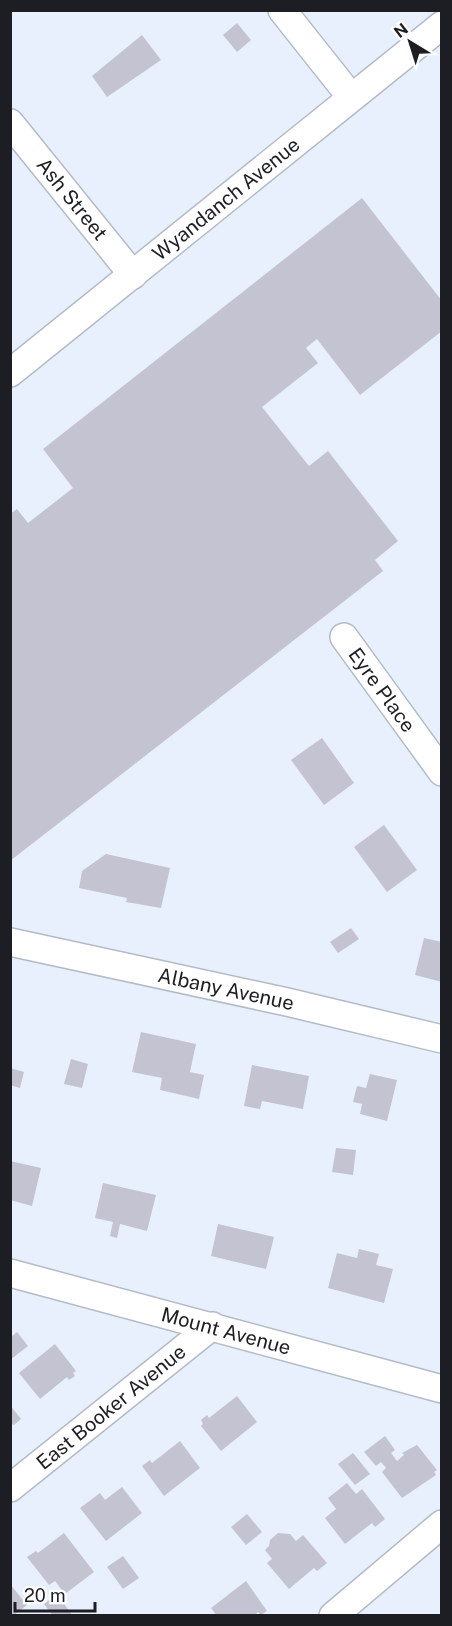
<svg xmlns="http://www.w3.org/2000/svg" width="452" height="1626" font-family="'Public Sans',sans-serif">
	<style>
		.building { fill: #c4c3d1 }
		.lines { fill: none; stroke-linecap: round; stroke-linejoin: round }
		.minor-casing { stroke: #b4bbc7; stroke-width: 30 }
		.minor { stroke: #fff; stroke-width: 27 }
		.labels { text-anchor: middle; stroke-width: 4.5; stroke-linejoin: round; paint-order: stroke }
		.street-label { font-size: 20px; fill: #1c1e23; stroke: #fff }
	</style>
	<rect width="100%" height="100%" fill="#e8f0fd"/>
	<g class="building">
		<path d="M237,23L251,40L237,52L223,35Z"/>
		<path d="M142,35L161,60L107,97L92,76Z"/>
		<path d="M362,198L442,301V331L360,395L317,339L306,348L318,363L262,407L309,466L328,451L398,541L375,560L383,571L10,861V514L17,509L28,523L73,488L43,449Z"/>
		<path d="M322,738L354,783L324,805L291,760Z"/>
		<path d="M384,825L417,870L387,892L354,847Z"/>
		<path d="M106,854L170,868L161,908L126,902L127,898L79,888L82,871Z"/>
		<path d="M351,928L359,939L338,953L330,942Z"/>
		<path d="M424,938L442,942V982L415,975Z"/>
		<path d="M141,1032L196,1044L190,1072L204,1075L199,1099L160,1090L162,1078L132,1072Z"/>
		<path d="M71,1059L88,1064L82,1088L64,1084Z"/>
		<path d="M252,1065L309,1076L303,1109L262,1101L260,1109L244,1106Z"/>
		<path d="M10,1068L24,1072L20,1088L10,1085Z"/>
		<path d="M370,1074L397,1080L387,1121L360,1114L362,1104L353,1102L357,1086L366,1088Z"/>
		<path d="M336,1148L356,1150L353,1175L332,1172Z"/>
		<path d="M10,1161L41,1168L32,1206L10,1200Z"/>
		<path d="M103,1183L156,1195L147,1231L120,1224L117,1238L110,1236L113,1222L95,1218Z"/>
		<path d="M218,1224L274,1237L266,1269L211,1256Z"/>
		<path d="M359,1249L379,1254L376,1265L393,1269L384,1303L328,1288L337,1253L357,1258Z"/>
		<path d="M17,1332L28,1346L10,1360V1338Z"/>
		<path d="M55,1344L76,1371L73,1373L75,1376L69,1380L67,1377L40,1399L19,1373Z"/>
		<path d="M237,1396L257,1422L221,1451L201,1426L203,1424L201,1420L207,1415L209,1418Z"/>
		<path d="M10,1405L21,1419L14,1425L10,1423Z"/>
		<path d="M385,1436L395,1450L391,1453L397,1461L404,1455L402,1453L417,1445L437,1470L434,1472L436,1475L402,1498L382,1472L386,1468L381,1462L376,1466L364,1452Z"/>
		<path d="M180,1441L200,1468L164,1496L142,1466L150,1460L152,1463Z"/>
		<path d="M353,1453L370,1474L355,1485L338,1464Z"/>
		<path d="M347,1483L356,1494L362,1489L385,1519L375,1527L372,1523L345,1544L325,1518L336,1509L328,1498Z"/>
		<path d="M122,1487L142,1513L106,1541L80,1508L100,1493L105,1500Z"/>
		<path d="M247,1514L262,1532L246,1545L231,1527Z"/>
		<path d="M64,1533L94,1572L65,1594L55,1581L49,1585L27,1557L36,1551L38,1553Z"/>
		<path d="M278,1533L290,1534L296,1541L303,1535L327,1563L317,1571L314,1568L289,1589L267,1563L272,1559L265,1550L269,1546L270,1540Z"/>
		<path d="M123,1556L139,1578L123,1589L107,1567Z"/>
		<path d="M246,1581L267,1611L261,1615L258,1612L254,1616H217L211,1608Z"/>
		<path d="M10,1584L27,1605L13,1616H10Z"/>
		<path d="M57,1594L73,1616H53L44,1604Z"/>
	</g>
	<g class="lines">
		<defs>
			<g id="minor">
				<path d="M282,10L351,97"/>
				<path d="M10,123L133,275"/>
				<path d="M10,373L442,25"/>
				<path d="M344,637L442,772"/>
				<path d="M10,942L287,1002L442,1039"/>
				<path d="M10,1273L442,1389"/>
				<path d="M10,1488L212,1326"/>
				<path d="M333,1616L442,1524"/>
			</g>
		</defs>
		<use href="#minor" class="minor-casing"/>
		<use href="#minor" class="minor"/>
	</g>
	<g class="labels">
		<g class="street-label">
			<text transform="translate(72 199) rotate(51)" y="7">Ash Street</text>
			<text transform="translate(226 199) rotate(-39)" y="7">Wyandanch Avenue</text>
			<text transform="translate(382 690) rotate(54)" y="7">Eyre Place</text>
			<text transform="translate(226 989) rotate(12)" y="7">Albany Avenue</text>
			<text transform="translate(226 1331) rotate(15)" y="7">Mount Avenue</text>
			<text transform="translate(111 1407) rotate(-39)" y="7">East Booker Avenue</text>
		</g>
	</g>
	<rect width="452" height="1626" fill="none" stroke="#1c1e23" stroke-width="24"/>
	<g transform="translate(410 42) rotate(322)" stroke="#ffffff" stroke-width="4.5" paint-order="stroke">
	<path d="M0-4.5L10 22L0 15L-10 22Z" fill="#1c1e23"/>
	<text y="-9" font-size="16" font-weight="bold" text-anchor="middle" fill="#1c1e23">N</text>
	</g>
	<path d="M15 1602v9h80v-9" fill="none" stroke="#1c1e23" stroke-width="3"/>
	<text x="24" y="1602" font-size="18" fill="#1c1e23" stroke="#ffffff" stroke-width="4.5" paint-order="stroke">20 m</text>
</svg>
